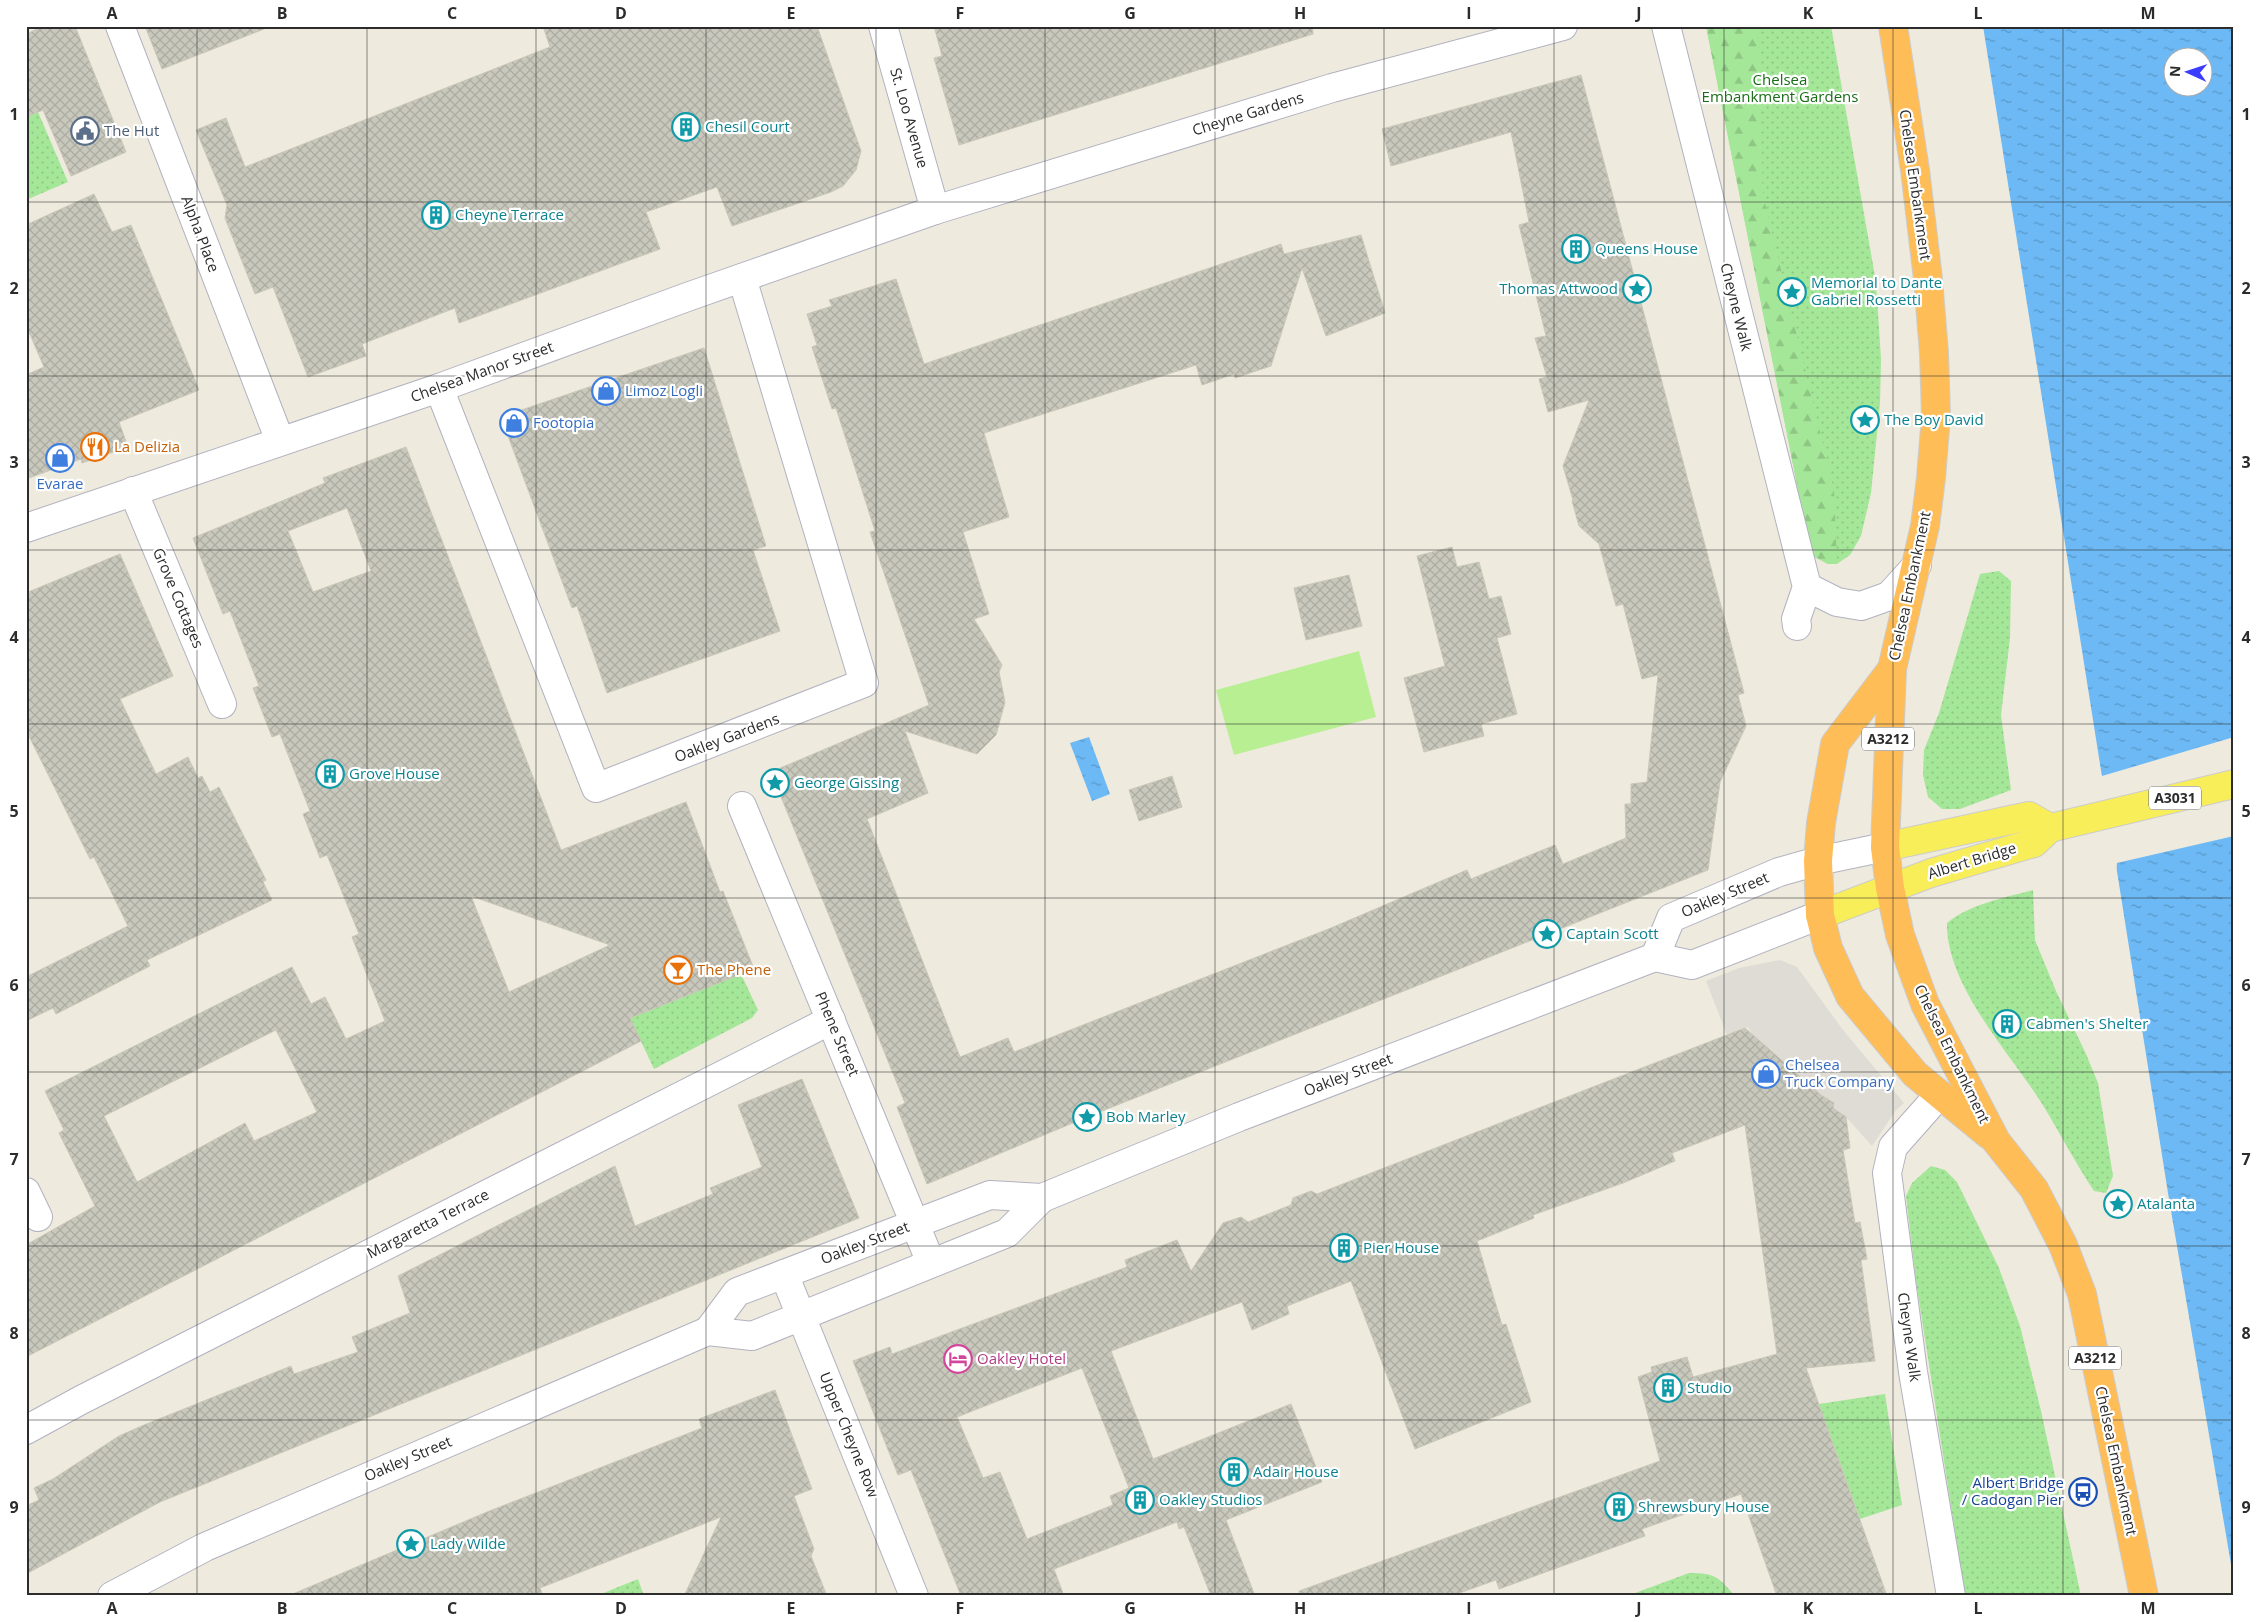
<svg xmlns="http://www.w3.org/2000/svg" width="2260" height="1622" font-family="'Open Sans',sans-serif">
	<style>
		.green { fill: url(#green-dots) }
		.forest { fill: url(#forest-firs) }
		.pitch { fill: #b8ef93 }
		.plaza { fill: #dedcd5 }
		.water { fill: url(#water-ripples); fill-rule: evenodd }
		.pier { fill: #eeeade }
		.building { fill: url(#building-cross-hatch); stroke: #cac7b7; fill-rule: evenodd }
		.lines { fill: none; stroke-linecap: round; stroke-linejoin: round }
		.street-casing { stroke: #b2b2c0; stroke-width: 30 }
		.secondary-casing { stroke: #b2b2c0; stroke-width: 30 }
		.primary-casing { stroke: #ccc; stroke-width: 30 }
		.highway-casing { stroke: #ccc; stroke-width: 30 }
		.street { stroke: #fff; stroke-width: 28 }
		.secondary { stroke: #fff; stroke-width: 28 }
		.primary { stroke: #f8ee59; stroke-width: 28 }
		.highway { stroke: #ffbd58; stroke-width: 28 }
		.grid { fill: none; stroke: #2c2c2c; stroke-width: 1; stroke-opacity: 0.55 }
		.labels { text-anchor: middle; stroke-width: 4.5; stroke-linejoin: round; paint-order: stroke }
		.shield { fill: #fff; stroke: #6b6b6b; stroke-width: 1 }
		.shield-label { font-size: 14px; font-weight: bold; fill: #2c2c2c }
		.park-label { font-size: 15px; fill: #1a6e17; stroke: #fff }
		.street-label { font-size: 15px; fill: #2c2c2c; stroke: #fff }
		.culture-label { font-size: 15px; fill: #0d838f; stroke: #fff; text-anchor: start }
		.service-label { font-size: 15px; fill: #4e5e75; stroke: #fff; text-anchor: start }
		.shop-label { font-size: 15px; fill: #366cbe; stroke: #fff; text-anchor: start }
		.food-label { font-size: 15px; fill: #c56008; stroke: #fff; text-anchor: start }
		.hotel-label { font-size: 15px; fill: #b23c85; stroke: #fff; text-anchor: start }
		.transit-label { font-size: 15px; fill: #164399; stroke: #fff; text-anchor: end }
		.neatline { fill: none; stroke: #2c2c2c; stroke-width: 2 }
		.grid-label { font-size: 16px; text-anchor: middle; font-weight: bold; fill: #2c2c2c }
	</style>
	<defs>
		<pattern id="green-dots" width="8" height="8" patternUnits="userSpaceOnUse" patternTransform="scale(1.25)"><rect width="8" height="8" fill="#a5e798"/><path d="M2 2h.1M6 6h.1" fill="none" stroke="#8ec683" stroke-width="1.8" stroke-linecap="round"/></pattern>
		<pattern id="forest-firs" width="22" height="20" patternUnits="userSpaceOnUse" patternTransform="scale(1.25)"><rect width="22" height="20" fill="#a5e798"/><path d="M5 1l3.5 6h-7zM16 11l3.5 6h-7z" fill="#8ec683"/></pattern>
		<pattern id="water-ripples" width="26" height="14" patternUnits="userSpaceOnUse" patternTransform="scale(1.25)"><rect width="26" height="14" fill="#6cb9f5"/><path d="M2 4q2-2 4 0t4 0M15 11q2-2 4 0t4 0" fill="none" stroke="#5997c7"/></pattern>
		<pattern id="building-cross-hatch" width="8" height="8" patternUnits="userSpaceOnUse" patternTransform="scale(1.25)"><rect width="8" height="8" fill="#c9c8bc"/><path d="M0 0l8 8M0 8l8-8" fill="none" stroke="#adaca2"/></pattern>
	</defs>
	<rect width="100%" height="100%" fill="#eeeade"/>
	<g class="green">
		<path d="M1706,26H1831L1876,282L1881,359L1880,403L1871,493L1861,536L1850,555L1837,564H1828L1811,555Z"/>
		<path d="M38,112L68,182L26,200V117Z"/>
		<path d="M1999,571L2011,581L2010,638L2001,715L2011,790L1960,809H1942L1928,797L1923,775L1924,750L1939,713L1980,574Z"/>
		<path d="M2033,890L2035,940L2056,991L2086,1054L2098,1083L2113,1176L2106,1193L2094,1191C2074,1161 2058,1129 2039,1099C2007,1050 1946,984 1947,923C1970,904 2004,898 2033,890Z"/>
		<path d="M741,974L758,1010L752,1018L654,1069L630,1018Z"/>
		<path d="M1931,1166L1945,1170L1957,1182L1999,1268L2020,1326L2041,1411L2081,1596H1965L1916,1281L1906,1196L1912,1183Z"/>
		<path d="M1885,1394L1902,1505L1860,1519L1819,1404Z"/>
		<path d="M1689,1573C1716,1573 1718,1577 1735,1596H1627Z"/>
		<path d="M638,1579L644,1596H596Z"/>
	</g>
	<path class="forest" d="M1706,26H1758L1763,195L1834,490L1837,564H1828L1811,555Z"/>
	<path class="pitch" d="M1359,651L1376,717L1234,755L1216,690Z"/>
	<path class="plaza" d="M1780,960L1797,967L1843,1030L1904,1103L1896,1110L1872,1146L1846,1117L1833,1108L1834,1103L1768,1061L1748,1027L1727,1035L1706,981L1739,968Z"/>
	<g class="water">
		<path d="M1983,26H2234V1582L2168,1193ZM2172,58H2202V88H2172Z"/>
		<path d="M1089,737L1110,794L1092,801L1070,743Z"/>
	</g>
	<path class="pier" d="M2234,737V836L2117,863L2116,873L2097,767L2102,776Z"/>
	<g class="building">
		<path d="M44,26H75L126,152L71,176L43,110L26,117V34Z"/>
		<path d="M145,26H264V29L162,69Z"/>
		<path d="M543,26H817L861,151L856,170L843,186L831,192L732,226L717,187L646,212L660,249L459,323L455,308L362,344L366,356L308,377L273,287L255,294L225,218L227,205L196,130L226,118L245,167L550,47Z"/>
		<path d="M934,26H1312L1313,34L959,145L934,58L942,56Z"/>
		<path d="M1581,75L1744,693L1738,695L1746,726L1720,782L1708,870L1087,1117L927,1184L897,1107L905,1103L771,772L929,705L870,532L875,531L836,408L832,409L812,347L817,345L807,314L832,306L829,300L896,279L924,364L1281,244L1284,254L1361,235L1385,313L1326,336L1302,268L1271,366L1235,378L1234,374L1202,385L1196,365L984,433L1009,517L963,532L989,614L974,619L1002,665L999,672L1005,702L996,735L977,754L905,731L928,793L867,819L960,1057L1008,1038L1014,1052L1331,928L1467,870L1471,879L1555,845L1563,864L1626,838L1625,804H1631V784L1647,782L1658,675L1642,679L1623,604L1616,606L1599,544L1579,526L1572,501L1573,500L1563,466L1589,400L1548,412L1539,379L1547,377L1535,338L1546,336L1519,225L1529,222L1511,132L1391,166L1382,129Z"/>
		<path d="M94,194L112,232L131,225L199,390L119,422L128,447L82,463L81,459L26,479V375L44,367L26,325V225Z"/>
		<path d="M704,348L766,546L753,550L780,631L607,693L577,606L572,608L501,417Z"/>
		<path d="M406,447L561,850L686,802L720,892L723,891L754,969L630,1018L641,1041L26,1357V1245L95,1206L59,1133L64,1130L45,1091L292,967L311,1004L325,997L346,1039L385,1021L352,937L359,934L327,855L320,858L303,814L310,811L280,734L272,737L253,688L259,686L230,611L223,614L193,538L325,483L323,478ZM347,508L371,571L313,592L288,531ZM471,896L610,945L509,992ZM276,1030L317,1112L254,1141L245,1123L137,1182L104,1116Z"/>
		<path d="M1452,547L1457,567L1479,562L1489,599L1501,596L1511,634L1497,638L1517,714L1481,724L1484,736L1424,752L1404,678L1445,666L1417,556Z"/>
		<path d="M120,554L173,676L120,699L156,774L188,757L198,778L202,776L210,792L219,787L266,880L263,882L272,900L147,960L150,966L56,1014L53,1008L26,1021V977L128,926L94,857L90,859L26,730V593Z"/>
		<path d="M1349,575L1362,626L1306,640L1294,588Z"/>
		<path d="M1172,776L1182,807L1139,821L1129,790Z"/>
		<path d="M1745,1028L1821,1095L1834,1103L1833,1108L1846,1117L1850,1148L1843,1150L1855,1223L1860,1222L1867,1259L1861,1260L1875,1361L1806,1368L1887,1596H1777L1741,1494L1642,1529L1645,1536L1499,1589L1496,1580L1451,1596H1300L1299,1591L1660,1461L1638,1377L1652,1372L1651,1367L1687,1357L1693,1377L1777,1354L1745,1125L1672,1153L1675,1161L1623,1183L1533,1215L1534,1218L1477,1241L1502,1325L1506,1324L1531,1402L1415,1449L1351,1281L1287,1306L1289,1314L1252,1330L1242,1302L1111,1351L1153,1459L1291,1404L1322,1482L1226,1520L1255,1596H1211L1184,1527L1179,1529L1177,1522L1054,1569L1064,1596H961L911,1470L898,1475L853,1361L890,1347L892,1354L1084,1283L1127,1267L1125,1260L1177,1240L1191,1271L1223,1223L1241,1217L1248,1222L1291,1205L1293,1198L1311,1191L1317,1194ZM1082,1368L1129,1488L1110,1496L1113,1505L1027,1539L1000,1472L983,1478L957,1417Z"/>
		<path d="M802,1079L859,1218L160,1502L26,1574V1506L39,1500L34,1488L53,1479L119,1436L144,1425L291,1366L294,1374L358,1352L352,1337L410,1313L398,1276L615,1166L635,1226L713,1194L710,1188L762,1167L738,1105Z"/>
		<path d="M775,1390L812,1489L794,1496L814,1549L811,1556L827,1596H684L721,1517L540,1588L543,1596H288L487,1512L702,1428L699,1419Z"/>
	</g>
	<g class="lines">
		<defs>
			<g id="street">
				<path d="M120,26L280,441"/>
				<path d="M883,26L935,210"/>
				<path d="M1666,26L1807,587L1796,619L1797,626"/>
				<path d="M439,388L596,788L864,683L742,278"/>
				<path d="M133,491L222,704"/>
				<path d="M26,528L439,388L690,296L935,210L1332,88L1563,26"/>
				<path d="M1807,587L1837,602L1861,606L1889,596L1917,565"/>
				<path d="M742,806L931,1263"/>
				<path d="M1939,1095L1893,1147L1887,1173L1913,1372L1951,1596"/>
				<path d="M26,1192L38,1217"/>
				<path d="M784,1274L914,1596"/>
				<path d="M26,1430L81,1400L831,1020"/>
			</g>
			<g id="secondary">
				<path d="M1655,957L1671,918L1779,872L1818,861L1885,847"/>
				<path d="M708,1331L737,1292L990,1195L1042,1198"/>
				<path d="M112,1596L205,1547L708,1331L752,1336L1007,1233L1042,1198L1239,1117L1655,957L1692,965L1820,915"/>
			</g>
			<g id="primary">
				<path d="M1885,847L2029,816L2050,828"/>
				<path d="M1820,915L1931,873L2034,843L2050,828L2234,784"/>
			</g>
			<g id="highway">
				<path d="M1893,26L1915,170L1928,279L1934,353L1936,416L1931,478L1925,526L1892,669L1885,847L1890,888L1900,935L1925,1004L1996,1141L2034,1189L2063,1245L2082,1294L2144,1596"/>
				<path d="M1892,669L1835,744L1821,823L1818,861L1820,915L1828,948L1850,996L1915,1074L1989,1135"/>
			</g>
		</defs>
		<use href="#street" class="street-casing"/>
		<use href="#secondary" class="secondary-casing"/>
		<use href="#primary" class="primary-casing"/>
		<use href="#highway" class="highway-casing"/>
		<use href="#street" class="street"/>
		<use href="#secondary" class="secondary"/>
		<use href="#primary" class="primary"/>
		<use href="#highway" class="highway"/>
	</g>
	<path class="grid" d="M197,26V1596M367,26V1596M536,26V1596M706,26V1596M876,26V1596M1045,26V1596M1215,26V1596M1384,26V1596M1554,26V1596M1724,26V1596M1893,26V1596M2063,26V1596M26,202H2234M26,376H2234M26,550H2234M26,724H2234M26,898H2234M26,1072H2234M26,1246H2234M26,1420H2234"/>
	<defs>
		<symbol id="building-ring" viewBox="-11 -11 22 22"><circle r="9.5" fill="#fff" stroke="#0f9aa8" stroke-width="1.5"/><path d="M-4-6H4V6H1V3H-1V6H-4ZM-2.5-4.3h1.7v1.8h-1.7ZM.8-4.3h1.7v1.8H.8ZM-2.5-1h1.7V.8h-1.7ZM.8-1h1.7V.8H.8Z" fill="#0f9aa8"/></symbol>
		<symbol id="civic-ring" viewBox="-11 -11 22 22"><circle r="9.5" fill="#fff" stroke="#5c6f8a" stroke-width="1.5"/><path d="M-.6-6.5H3V-4.5H.6V-3L4-1V1h2V6H-6V1h2V-1L-.6-3ZM-1.2 2.5V6h2.4V2.5Z" fill="#5c6f8a"/></symbol>
		<symbol id="sight-ring" viewBox="-11 -11 22 22"><circle r="9.5" fill="#fff" stroke="#0f9aa8" stroke-width="1.5"/><path d="M0-6L1.8-2.2L6-1.7L2.9 1.2L3.7 5.4L0 3.3L-3.7 5.4L-2.9 1.2L-6-1.7L-1.8-2.2Z" fill="#0f9aa8"/></symbol>
		<symbol id="shop-ring" viewBox="-11 -11 22 22"><circle r="9.5" fill="#fff" stroke="#3f7fe0" stroke-width="1.5"/><path d="M-5-2.5h2.3a2.7 3.5 0 0 1 5.4 0H5L5.5 6h-11ZM-1.5-2.5h3a1.5 2.3 0 0 0-3 0Z" fill="#3f7fe0"/></symbol>
		<symbol id="restaurant-ring" viewBox="-11 -11 22 22"><circle r="9.5" fill="#fff" stroke="#e8710a" stroke-width="1.5"/><path d="M-5-6h1v4h1v-4h1v4h1v-4h1v5L-1.5 .5V6h-2V.5L-5-1ZM5-6V6H3V1.5H1.5Q1.5-4 5-6Z" fill="#e8710a"/></symbol>
		<symbol id="bar-ring" viewBox="-11 -11 22 22"><circle r="9.5" fill="#fff" stroke="#e8710a" stroke-width="1.5"/><path d="M-6-5H6L.8 .8V4.5H3.5V6h-7V4.5H-.8V.8Z" fill="#e8710a"/></symbol>
		<symbol id="hotel-ring" viewBox="-11 -11 22 22"><circle r="9.5" fill="#fff" stroke="#d1479c" stroke-width="1.5"/><path d="M-6-4.5h1.5V1H6V5H4.5V3h-9V5H-6ZM-4 0a1.8 1.8 0 1 1 3.6 0ZM.5 0V-2.5h3Q6-2.5 6 0Z" fill="#d1479c"/></symbol>
		<symbol id="bus-ring" viewBox="-11 -11 22 22"><circle r="9.5" fill="#fff" stroke="#1a4fb4" stroke-width="1.5"/><path d="M-5-6H5V4H4V6H2V4H-2V6H-4V4H-5ZM-3.5-4V0h7V-4ZM-3.5 1.2v1.5H-2V1.2ZM2 1.2v1.5H3.5V1.2Z" fill="#1a4fb4"/></symbol>
	</defs>
	<g fill-rule="evenodd">
		<use href="#building-ring" x="670" y="111" width="32" height="32"/>
		<use href="#civic-ring" x="69" y="115" width="32" height="32"/>
		<use href="#building-ring" x="420" y="199" width="32" height="32"/>
		<use href="#building-ring" x="1560" y="233" width="32" height="32"/>
		<use href="#sight-ring" x="1621" y="273" width="32" height="32"/>
		<use href="#sight-ring" x="1776" y="276" width="32" height="32"/>
		<use href="#shop-ring" x="590" y="375" width="32" height="32"/>
		<use href="#sight-ring" x="1849" y="404" width="32" height="32"/>
		<use href="#shop-ring" x="498" y="407" width="32" height="32"/>
		<use href="#restaurant-ring" x="79" y="431" width="32" height="32"/>
		<use href="#shop-ring" x="44" y="442" width="32" height="32"/>
		<use href="#building-ring" x="314" y="758" width="32" height="32"/>
		<use href="#sight-ring" x="759" y="767" width="32" height="32"/>
		<use href="#sight-ring" x="1531" y="918" width="32" height="32"/>
		<use href="#bar-ring" x="662" y="954" width="32" height="32"/>
		<use href="#building-ring" x="1991" y="1008" width="32" height="32"/>
		<use href="#shop-ring" x="1750" y="1058" width="32" height="32"/>
		<use href="#sight-ring" x="1071" y="1101" width="32" height="32"/>
		<use href="#sight-ring" x="2102" y="1188" width="32" height="32"/>
		<use href="#building-ring" x="1328" y="1232" width="32" height="32"/>
		<use href="#hotel-ring" x="942" y="1343" width="32" height="32"/>
		<use href="#building-ring" x="1652" y="1372" width="32" height="32"/>
		<use href="#building-ring" x="1218" y="1456" width="32" height="32"/>
		<use href="#bus-ring" x="2067" y="1476" width="32" height="32"/>
		<use href="#building-ring" x="1124" y="1484" width="32" height="32"/>
		<use href="#building-ring" x="1603" y="1491" width="32" height="32"/>
		<use href="#sight-ring" x="395" y="1528" width="32" height="32"/>
	</g>
	<g class="labels">
		<g class="shield">
			<rect x="1862" y="727.5" width="52" height="23" rx="4"/>
			<rect x="2149" y="786.5" width="52" height="23" rx="4"/>
			<rect x="2069" y="1346.5" width="52" height="23" rx="4"/>
		</g>
		<g class="shield-label">
			<text x="1888" y="744">A3212</text>
			<text x="2175" y="803">A3031</text>
			<text x="2095" y="1363">A3212</text>
		</g>
		<g class="park-label">
			<text x="1780" y="85">Chelsea<tspan x="1780" dy="17">Embankment Gardens</tspan></text>
		</g>
		<g class="street-label">
			<text transform="translate(1248 114) rotate(-17)" y="5">Cheyne Gardens</text>
			<text transform="translate(909 118) rotate(74)" y="5">St. Loo Avenue</text>
			<text transform="translate(1915 185) rotate(82)" y="5">Chelsea Embankment</text>
			<text transform="translate(200 234) rotate(69)" y="5">Alpha Place</text>
			<text transform="translate(1736 307) rotate(76)" y="5">Cheyne Walk</text>
			<text transform="translate(482 372) rotate(-20)" y="5">Chelsea Manor Street</text>
			<text transform="translate(1910 586) rotate(-78)" y="5">Chelsea Embankment</text>
			<text transform="translate(178 598) rotate(67)" y="5">Grove Cottages</text>
			<text transform="translate(727 738) rotate(-21)" y="5">Oakley Gardens</text>
			<text transform="translate(1972 861) rotate(-17)" y="5">Albert Bridge</text>
			<text transform="translate(1725 895) rotate(-23)" y="5">Oakley Street</text>
			<text transform="translate(837 1034) rotate(67)" y="5">Phene Street</text>
			<text transform="translate(1952 1054) rotate(64)" y="5">Chelsea Embankment</text>
			<text transform="translate(1348 1075) rotate(-21)" y="5">Oakley Street</text>
			<text transform="translate(428 1224) rotate(-27)" y="5">Margaretta Terrace</text>
			<text transform="translate(865 1243) rotate(-21)" y="5">Oakley Street</text>
			<text transform="translate(1909 1337) rotate(82)" y="5">Cheyne Walk</text>
			<text transform="translate(849 1435) rotate(68)" y="5">Upper Cheyne Row</text>
			<text transform="translate(408 1459) rotate(-23)" y="5">Oakley Street</text>
			<text transform="translate(2116 1461) rotate(78)" y="5">Chelsea Embankment</text>
		</g>
		<g class="culture-label">
			<text x="705" y="132">Chesil Court</text>
			<text x="455" y="220">Cheyne Terrace</text>
			<text x="1595" y="254">Queens House</text>
			<text x="1811" y="288">Memorial to Dante<tspan x="1811" dy="17">Gabriel Rossetti</tspan></text>
			<text x="1618" y="294" text-anchor="end">Thomas Attwood</text>
			<text x="1884" y="425">The Boy David</text>
			<text x="349" y="779">Grove House</text>
			<text x="794" y="788">George Gissing</text>
			<text x="1566" y="939">Captain Scott</text>
			<text x="2026" y="1029">Cabmen's Shelter</text>
			<text x="1106" y="1122">Bob Marley</text>
			<text x="2137" y="1209">Atalanta</text>
			<text x="1363" y="1253">Pier House</text>
			<text x="1687" y="1393">Studio</text>
			<text x="1253" y="1477">Adair House</text>
			<text x="1159" y="1505">Oakley Studios</text>
			<text x="1638" y="1512">Shrewsbury House</text>
			<text x="430" y="1549">Lady Wilde</text>
		</g>
		<g class="service-label">
			<text x="104" y="136">The Hut</text>
		</g>
		<g class="shop-label">
			<text x="625" y="396">Limoz Logli</text>
			<text x="533" y="428">Footopia</text>
			<text x="60" y="489" text-anchor="middle">Evarae</text>
			<text x="1785" y="1070">Chelsea<tspan x="1785" dy="17">Truck Company</tspan></text>
		</g>
		<g class="food-label">
			<text x="114" y="452">La Delizia</text>
			<text x="697" y="975">The Phene</text>
		</g>
		<g class="hotel-label">
			<text x="977" y="1364">Oakley Hotel</text>
		</g>
		<g class="transit-label">
			<text x="2064" y="1488">Albert Bridge<tspan x="2064" dy="17">/ Cadogan Pier</tspan></text>
		</g>
	</g>
	<rect width="2260" height="1622" fill="none" stroke="#ffffff" stroke-width="55"/>
	<g transform="translate(2188 72) rotate(273)"><circle r="24" fill="#ffffff" stroke="#ababab"/>
	<path d="M0-4L9 19L0 12L-9 19Z" fill="#3a3dff"/>
	<text y="-8" font-size="14" font-weight="bold" text-anchor="middle" fill="#2c2c2c">N</text>
	</g>
	<rect x="28" y="28" width="2204" height="1566" class="neatline"/>
	<g class="grid-label">
		<text x="112" y="19">A</text>
		<text x="282" y="19">B</text>
		<text x="452" y="19">C</text>
		<text x="621" y="19">D</text>
		<text x="791" y="19">E</text>
		<text x="960" y="19">F</text>
		<text x="1130" y="19">G</text>
		<text x="1300" y="19">H</text>
		<text x="1469" y="19">I</text>
		<text x="1639" y="19">J</text>
		<text x="1808" y="19">K</text>
		<text x="1978" y="19">L</text>
		<text x="2148" y="19">M</text>
		<text x="14" y="120">1</text>
		<text x="2246" y="120">1</text>
		<text x="14" y="294">2</text>
		<text x="2246" y="294">2</text>
		<text x="14" y="468">3</text>
		<text x="2246" y="468">3</text>
		<text x="14" y="643">4</text>
		<text x="2246" y="643">4</text>
		<text x="14" y="817">5</text>
		<text x="2246" y="817">5</text>
		<text x="14" y="991">6</text>
		<text x="2246" y="991">6</text>
		<text x="14" y="1165">7</text>
		<text x="2246" y="1165">7</text>
		<text x="14" y="1339">8</text>
		<text x="2246" y="1339">8</text>
		<text x="14" y="1513">9</text>
		<text x="2246" y="1513">9</text>
		<text x="112" y="1614">A</text>
		<text x="282" y="1614">B</text>
		<text x="452" y="1614">C</text>
		<text x="621" y="1614">D</text>
		<text x="791" y="1614">E</text>
		<text x="960" y="1614">F</text>
		<text x="1130" y="1614">G</text>
		<text x="1300" y="1614">H</text>
		<text x="1469" y="1614">I</text>
		<text x="1639" y="1614">J</text>
		<text x="1808" y="1614">K</text>
		<text x="1978" y="1614">L</text>
		<text x="2148" y="1614">M</text>
	</g>
</svg>
